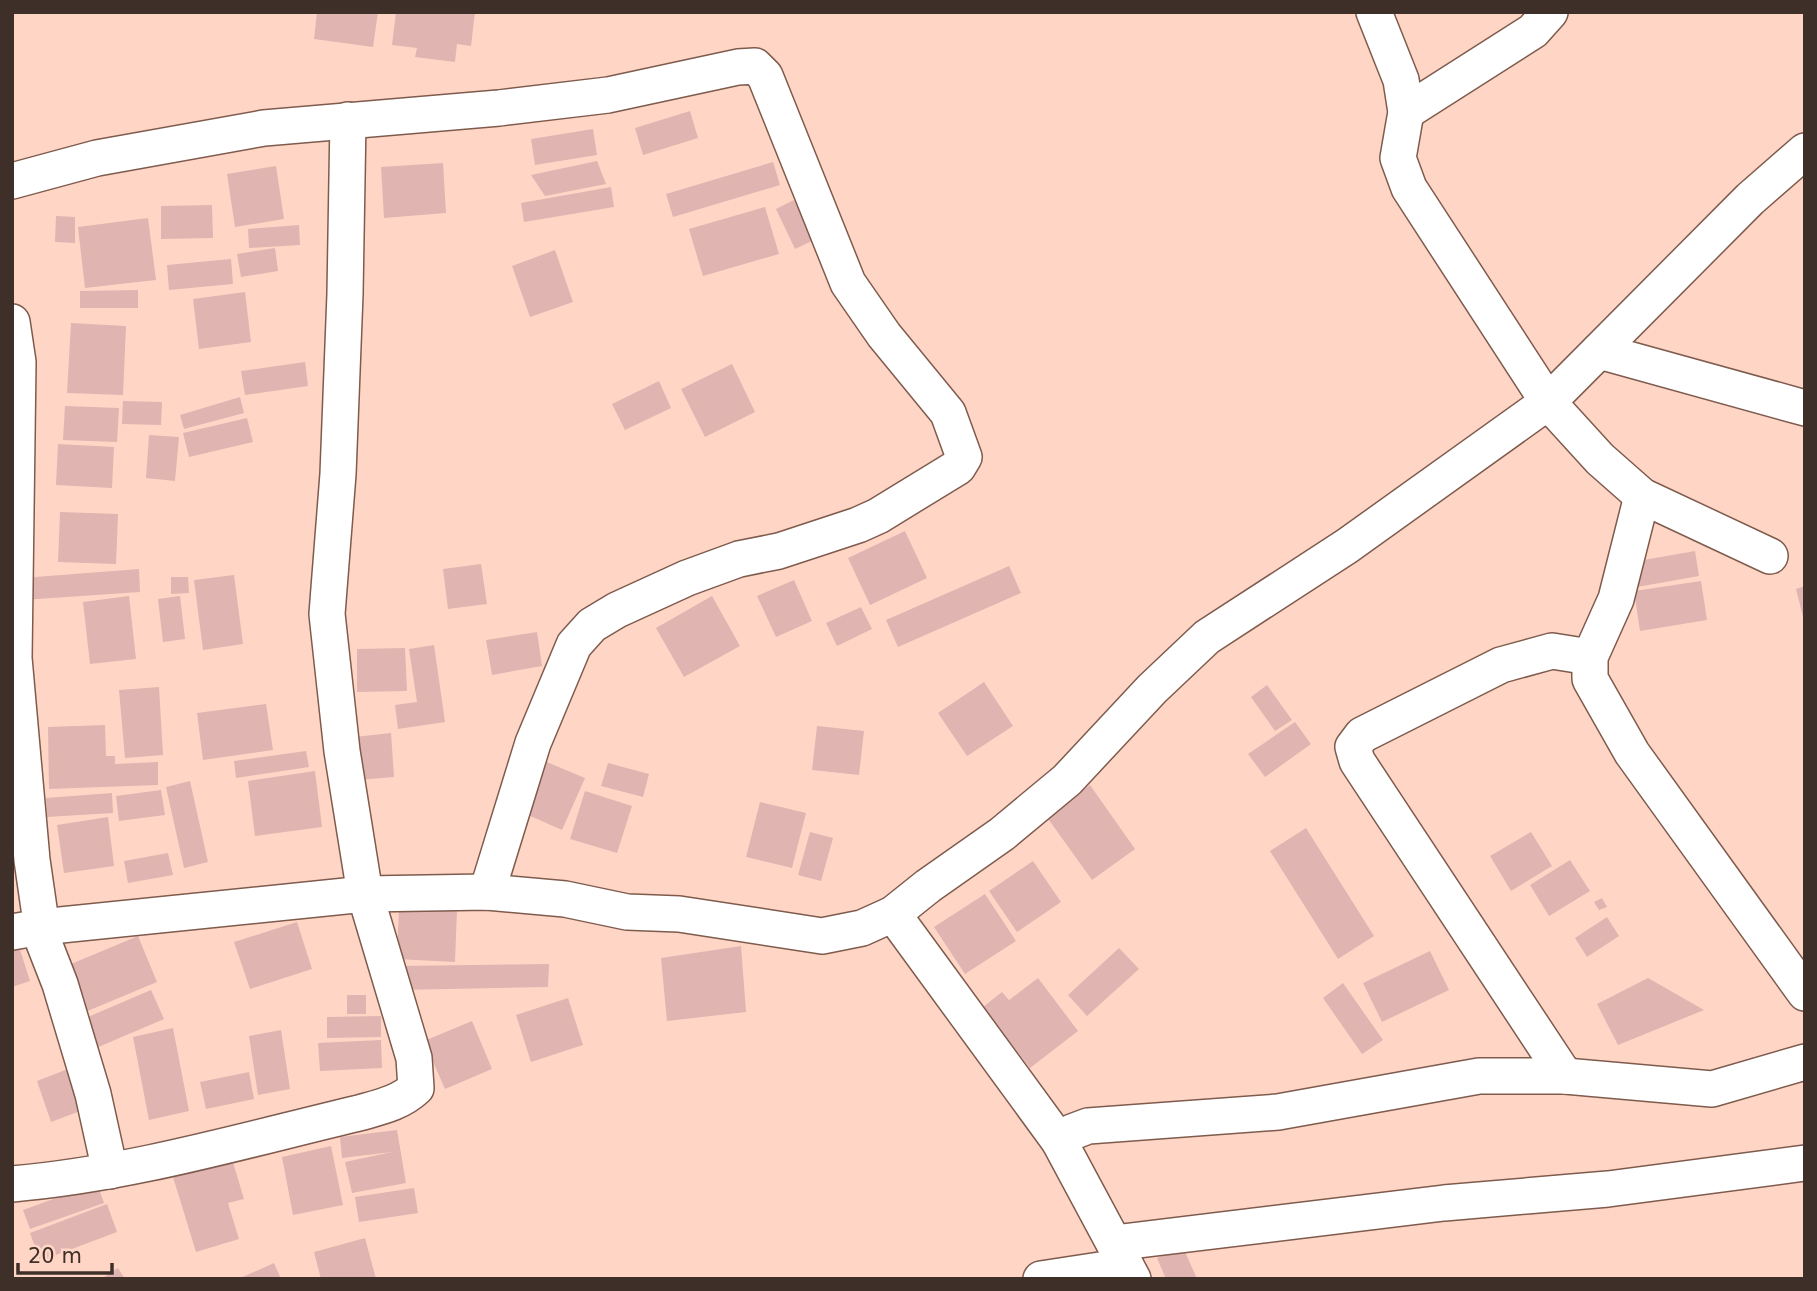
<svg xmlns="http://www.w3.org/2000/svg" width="1817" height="1291" font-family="'DejaVu Sans',sans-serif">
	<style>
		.building { fill: #e0b4b1 }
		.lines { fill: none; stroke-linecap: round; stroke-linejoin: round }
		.minor-casing { stroke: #7e5b4d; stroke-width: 38 }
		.minor { stroke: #fff; stroke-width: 35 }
	</style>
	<rect width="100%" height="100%" fill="#ffd6c6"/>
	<g class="building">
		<path d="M317,12H378L373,47L314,39Z"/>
		<path d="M396,12H475L471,46L457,44L455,62L415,57L417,48L392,45Z"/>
		<path d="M690,111L698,138L643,155L635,128Z"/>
		<path d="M593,129L597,155L535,165L531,139Z"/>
		<path d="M597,161L606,184L545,196L531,175Z"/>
		<path d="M773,162L780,185L673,217L666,194Z"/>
		<path d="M443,163L446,213L384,218L381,167Z"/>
		<path d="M276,166L284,219L235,227L227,174Z"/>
		<path d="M611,187L614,207L524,222L521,203Z"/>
		<path d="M794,200L814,240L795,249L776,209Z"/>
		<path d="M212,205L213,238L161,239V206Z"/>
		<path d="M765,207L779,254L703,276L689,229Z"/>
		<path d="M56,216L75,217V243L55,242Z"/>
		<path d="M148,218L156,280L85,288L78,227Z"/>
		<path d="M299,225L300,245L249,248L248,229Z"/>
		<path d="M275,248L278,271L241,277L237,254Z"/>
		<path d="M555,250L573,302L530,317L512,266Z"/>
		<path d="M231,259L233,284L169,290L167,265Z"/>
		<path d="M138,290V308H80V291Z"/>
		<path d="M245,292L251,342L199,349L193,299Z"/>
		<path d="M71,323L126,326L123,395L67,393Z"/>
		<path d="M305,362L308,386L245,395L241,371Z"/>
		<path d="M732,364L755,412L705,437L681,389Z"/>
		<path d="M659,381L671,408L625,430L612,404Z"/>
		<path d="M240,397L244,413L184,429L180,415Z"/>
		<path d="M123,401L162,402L161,425L122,424Z"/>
		<path d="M65,406L119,408L117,442L63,440Z"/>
		<path d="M247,418L253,442L189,457L183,433Z"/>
		<path d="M149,435L179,437L175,481L146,478Z"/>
		<path d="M58,444L114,447L112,488L56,485Z"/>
		<path d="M60,512L118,514L116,564L58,562Z"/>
		<path d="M905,531L927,578L870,605L848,558Z"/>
		<path d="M1695,551L1699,576L1637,587L1632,562Z"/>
		<path d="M481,564L487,604L448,609L443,569Z"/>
		<path d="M1009,566L1021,593L898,647L886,620Z"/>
		<path d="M139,569L140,592L23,600L22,578Z"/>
		<path d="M234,575L243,644L203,650L194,580Z"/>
		<path d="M171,577H188L189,593L171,594Z"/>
		<path d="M794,580L812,621L776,637L757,596Z"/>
		<path d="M1701,581L1707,620L1640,631L1634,591Z"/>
		<path d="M1805,586V621H1804L1796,589Z"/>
		<path d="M129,596L136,659L90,664L83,602Z"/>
		<path d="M180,596L185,639L163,642L158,599Z"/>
		<path d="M712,596L740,646L684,677L656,628Z"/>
		<path d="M861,607L872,629L837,646L826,623Z"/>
		<path d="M537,632L542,666L492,675L486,640Z"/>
		<path d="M434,645L445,722L398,729L395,705L417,702L409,649Z"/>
		<path d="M405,648L407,691L357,692V649Z"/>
		<path d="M984,682L1013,726L967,756L938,713Z"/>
		<path d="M1267,685L1292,720L1275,731L1251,697Z"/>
		<path d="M159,687L163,755L125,758L119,690Z"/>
		<path d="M266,704L273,750L203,760L197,713Z"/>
		<path d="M1295,722L1311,744L1265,777L1248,754Z"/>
		<path d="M105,725L106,756H115V764L158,762V785L49,789L48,727Z"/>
		<path d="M817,726L864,731L859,775L812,770Z"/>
		<path d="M391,733L394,777L358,780L355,737Z"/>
		<path d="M306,751L309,767L236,778L234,761Z"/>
		<path d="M542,760L585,778L562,830L519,811Z"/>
		<path d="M608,763L649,774L643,797L601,786Z"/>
		<path d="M315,771L322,827L255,836L248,781Z"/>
		<path d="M190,781L208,862L184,868L166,787Z"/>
		<path d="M1090,785L1135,849L1092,880L1046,816Z"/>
		<path d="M161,790L165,815L119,821L116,796Z"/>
		<path d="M585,791L632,806L617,853L570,839Z"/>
		<path d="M112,793L113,813L47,817L46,798Z"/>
		<path d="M760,802L806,813L792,868L746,857Z"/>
		<path d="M108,817L114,866L64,873L57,825Z"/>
		<path d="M1306,828L1374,936L1338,959L1270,851Z"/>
		<path d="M810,832L833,838L821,881L798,875Z"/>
		<path d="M1531,832L1552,866L1511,891L1490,856Z"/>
		<path d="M168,853L173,875L128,883L124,861Z"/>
		<path d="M1570,860L1590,891L1549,916L1530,885Z"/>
		<path d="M1033,861L1061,902L1017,932L989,891Z"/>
		<path d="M985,894L1016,941L965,974L934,927Z"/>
		<path d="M1602,898L1607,907L1599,910L1594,902Z"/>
		<path d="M399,907L457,909L455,962L397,959Z"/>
		<path d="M1607,917L1619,936L1587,957L1575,938Z"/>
		<path d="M297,922L312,969L250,989L234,942Z"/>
		<path d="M138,936L157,982L78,1015L59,969Z"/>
		<path d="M16,937L30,981L12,987V938Z"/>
		<path d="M741,946L746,1012L667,1021L661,958Z"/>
		<path d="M1119,948L1139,969L1087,1016L1068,995Z"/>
		<path d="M1430,951L1449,990L1382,1022L1363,983Z"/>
		<path d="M549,964L548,987L399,990V966Z"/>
		<path d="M1038,978L1078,1031L1030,1068L983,1007L1002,992L1009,1000Z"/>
		<path d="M1648,978L1704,1010L1618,1045L1597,1004Z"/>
		<path d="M1343,983L1383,1040L1362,1054L1323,998Z"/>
		<path d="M151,990L164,1019L89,1051L76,1022Z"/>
		<rect x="347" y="995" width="19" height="19"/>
		<path d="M568,998L583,1045L531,1062L516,1015Z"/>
		<path d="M381,1016V1037L327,1038V1017Z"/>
		<path d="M472,1021L492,1069L445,1089L424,1041Z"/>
		<path d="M173,1028L189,1111L149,1120L133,1037Z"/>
		<path d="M281,1030L290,1089L258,1095L249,1036Z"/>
		<path d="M381,1040L382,1068L320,1071L318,1043Z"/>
		<path d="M73,1067L88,1108L51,1122L37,1081Z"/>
		<path d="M249,1072L254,1099L206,1109L200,1082Z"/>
		<path d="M397,1130L406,1183L352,1193L345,1162L392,1152L342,1158L340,1137Z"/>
		<path d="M331,1146L343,1205L293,1215L282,1157Z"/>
		<path d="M232,1159L244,1199L228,1203L239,1239L196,1252L173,1177Z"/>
		<path d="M97,1183L104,1203L30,1229L23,1210Z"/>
		<path d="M414,1188L418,1213L359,1222L355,1197Z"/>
		<path d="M107,1204L117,1232L40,1261L30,1233Z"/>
		<path d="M365,1238L376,1279H321L314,1252Z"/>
		<path d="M1183,1247L1197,1279H1166L1157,1258Z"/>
		<path d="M274,1263L281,1279H238Z"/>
		<path d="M118,1268L125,1279H101Z"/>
	</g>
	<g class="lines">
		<defs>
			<g id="minor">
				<path d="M1374,12L1401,80L1406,112L1398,158L1409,188L1548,402L1750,199L1805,151"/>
				<path d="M1406,112L1533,31L1550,12"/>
				<path d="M12,181L97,158L264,128L499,108L608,95L738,67L755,66L765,76L848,283L884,335L948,413L964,457L958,467L878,516L858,525L779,551L739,559L687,578L617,610L592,625L574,645L533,743L487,892"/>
				<path d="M12,322L18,362L14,658L32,860L44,943L60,984L93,1094L110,1171"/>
				<path d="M1599,351L1805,408"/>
				<path d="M1642,496L1616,599L1590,657V679L1632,753L1805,993"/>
				<path d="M893,914L1059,1141L1133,1279"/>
				<path d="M12,932L41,927L365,894L487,892L565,899L627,912L679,914L822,936L862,928L893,914L928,886L1002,834L1067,780L1152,689L1207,637L1347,546L1548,402L1600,459L1642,496L1770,556"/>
				<path d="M1565,1076L1357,761L1353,747L1362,735L1501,665L1552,651L1590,657"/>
				<path d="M1059,1141L1072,1132L1088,1126L1278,1112L1479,1076H1565L1712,1089L1805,1062"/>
				<path d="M12,1184C130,1174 245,1140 359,1113C380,1107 400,1103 416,1088L414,1058L365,894L342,751L327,614L338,474L345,294L348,120"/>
				<path d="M1114,1243L1444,1203L1608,1189L1805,1163"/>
				<path d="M1041,1279L1126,1266"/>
			</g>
		</defs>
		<use href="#minor" class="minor-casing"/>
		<use href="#minor" class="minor"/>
	</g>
	<rect width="1817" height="1291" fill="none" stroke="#3f2f29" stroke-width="28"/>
	<path d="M18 1263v10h94v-10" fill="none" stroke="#3f2f29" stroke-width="3.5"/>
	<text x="28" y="1263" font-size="21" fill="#3f2f29" stroke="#ffd6c6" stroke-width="5" paint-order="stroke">20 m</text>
</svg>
